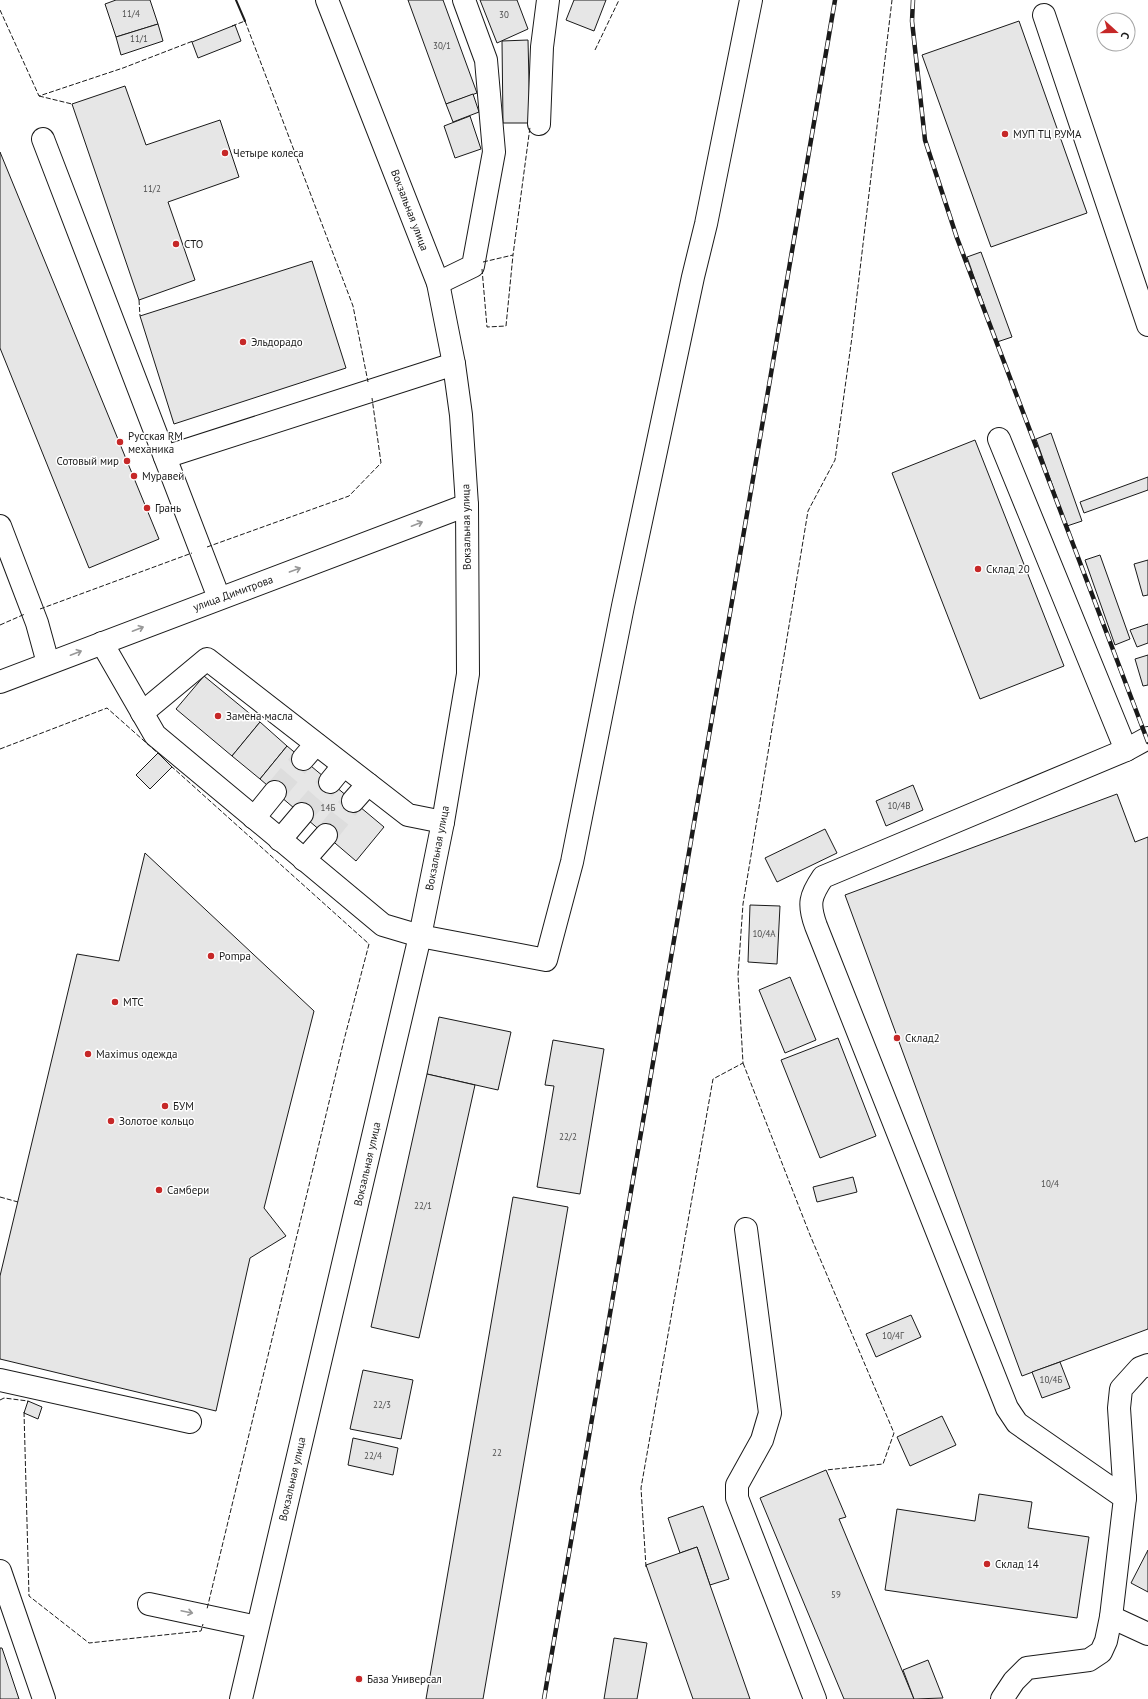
<svg xmlns="http://www.w3.org/2000/svg" width="1148" height="1699" font-family="'PT Sans',sans-serif">
	<style>
		.building { fill: #e6e6e6; stroke: #1a1a1a }
		.lines { fill: none; stroke-linecap: round; stroke-linejoin: round }
		.minor-tunnel { stroke: #ddd; stroke-width: 22; stroke-dasharray: 22 11; stroke-linecap: butt }
		.minor-casing { stroke: #1a1a1a; stroke-width: 24 }
		.minor { stroke: #fff; stroke-width: 22 }
		.rail-casing { stroke: #1a1a1a; stroke-width: 4.5 }
		.rail { stroke: #fff; stroke-width: 3; stroke-dasharray: 9; stroke-linecap: butt }
		.fence { stroke: #1a1a1a; stroke-width: 1; stroke-dasharray: 5 2; stroke-linecap: butt }
		.wall { stroke: #1a1a1a; stroke-width: 2 }
		.oneway { stroke: #989898 }
		.poi-dot { fill: #c62828; stroke: #fff; stroke-width: 1.5 }
		.labels { text-anchor: middle; stroke-width: 3; stroke-linejoin: round; paint-order: stroke }
		.number-label { font-size: 9px; fill: #4d4d4d }
		.poi-label { font-size: 11px; fill: #1a1a1a; stroke: #fff; text-anchor: start }
		.street-label { font-size: 11px; fill: #1a1a1a; stroke: #fff }
	</style>
	<rect width="100%" height="100%" fill="#fff"/>
	<g class="building">
		<path d="M116,0H150L158,24L116,37L105,4Z"/>
		<path d="M408,0H443L477,93L446,104Z"/>
		<path d="M480,0H517L528,29L497,43Z"/>
		<path d="M574,0H606L594,31L566,20Z"/>
		<path d="M1019,21L1087,213L991,247L922,55Z"/>
		<path d="M158,24L163,41L121,55L116,37Z"/>
		<path d="M235,25L241,41L198,58L192,42Z"/>
		<path d="M528,40L530,123H503L502,41Z"/>
		<path d="M125,86L146,145L220,120L239,177L168,202L195,280L139,300L72,104Z"/>
		<path d="M473,94L479,112L453,122L446,104Z"/>
		<path d="M470,116L481,149L455,158L444,126Z"/>
		<path d="M0,152L159,539L89,568L0,348Z"/>
		<path d="M981,252L1012,337L997,342L967,257Z"/>
		<path d="M312,261L346,368L174,424L140,316Z"/>
		<path d="M1051,433L1082,521L1067,526L1036,439Z"/>
		<path d="M975,440L1064,666L980,699L892,473Z"/>
		<path d="M1148,477V490L1084,513L1080,502Z"/>
		<path d="M1100,555L1130,639L1115,645L1085,560Z"/>
		<path d="M1148,560V595L1143,596L1134,564Z"/>
		<path d="M1148,624V643L1137,647L1130,630Z"/>
		<path d="M1148,655V685L1143,686L1135,659Z"/>
		<path d="M204,676L260,722L232,756L176,709Z"/>
		<path d="M260,722L287,746L260,779L232,756Z"/>
		<path d="M287,746L384,827L356,861L260,779Z"/>
		<path d="M158,753L172,767L150,789L136,775Z"/>
		<path d="M913,785L923,810L886,826L876,801Z"/>
		<path d="M1117,794L1135,842L1148,837V1329L1022,1376L845,895Z"/>
		<path d="M825,829L837,853L777,882L765,858Z"/>
		<path d="M145,853L314,1011L264,1208L286,1236L250,1258L216,1411L0,1359V1276L77,954L119,961Z"/>
		<path d="M750,905L780,906L777,964L748,962Z"/>
		<path d="M790,977L816,1040L785,1053L759,990Z"/>
		<path d="M439,1017L511,1032L498,1090L427,1074Z"/>
		<path d="M838,1038L876,1136L820,1158L781,1060Z"/>
		<path d="M553,1040L604,1049L580,1194L537,1187L554,1086L545,1085Z"/>
		<path d="M427,1074L475,1085L419,1338L371,1327Z"/>
		<path d="M853,1177L857,1192L817,1202L813,1187Z"/>
		<path d="M513,1197L568,1207L483,1699H426Z"/>
		<path d="M911,1315L921,1337L876,1357L866,1334Z"/>
		<path d="M1060,1362L1070,1388L1042,1398L1032,1372Z"/>
		<path d="M363,1370L413,1380L401,1439L350,1429Z"/>
		<path d="M28,1401L42,1407L38,1419L24,1413Z"/>
		<path d="M942,1416L956,1445L910,1466L897,1437Z"/>
		<path d="M353,1438L398,1448L393,1475L348,1465Z"/>
		<path d="M826,1470L846,1517L839,1519L914,1699H844L760,1498Z"/>
		<path d="M979,1494L1032,1502L1028,1528L1089,1537L1077,1618L885,1590L897,1509L975,1521Z"/>
		<path d="M703,1506L729,1579L710,1585L697,1547L680,1553L668,1518Z"/>
		<path d="M697,1547L710,1585L750,1699H693L646,1565Z"/>
		<path d="M1148,1550V1592L1131,1583Z"/>
		<path d="M614,1638L647,1643L637,1699H604Z"/>
		<path d="M0,1648H2L19,1699H0Z"/>
		<path d="M928,1660L943,1698L914,1699L903,1670Z"/>
	</g>
	<g class="lines">
		<g class="minor-tunnel">
			<path d="M275,792L303,759"/>
			<path d="M302,814L330,782"/>
			<path d="M326,835L353,801"/>
		</g>
		<defs>
			<g id="minor">
				<path d="M1044,15L1148,325"/>
				<path d="M539,124L542,47L548,0"/>
				<path d="M43,139L219,598"/>
				<path d="M438,283L473,266L494,152L486,60L464,0"/>
				<path d="M999,439L1126,750"/>
				<path d="M165,457L454,364"/>
				<path d="M0,526L37,623L48,663"/>
				<path d="M102,643L155,735L383,925L420,936L546,960L572,862L623,606L693,277L706,224L751,0"/>
				<path d="M0,682L467,505"/>
				<path d="M142,713L207,659L408,815L443,822"/>
				<path d="M303,759L316,744"/>
				<path d="M330,782L343,766"/>
				<path d="M353,801L368,784"/>
				<path d="M254,818L275,792"/>
				<path d="M280,840L302,814"/>
				<path d="M304,860L326,835"/>
				<path d="M746,1229L770,1413L762,1440L737,1485V1498L815,1699"/>
				<path d="M0,1380L190,1422"/>
				<path d="M1125,1498L1119,1408L1121,1389L1140,1368L1148,1365"/>
				<path d="M0,1571L44,1699"/>
				<path d="M149,1604L257,1627"/>
				<path d="M1111,1617L1148,1634"/>
				<path d="M241,1699L420,936L443,822L468,674L467,505L461,415L454,364L438,283L327,0"/>
				<path d="M1002,1699L1014,1681L1027,1668L1089,1660L1101,1652L1106,1641L1111,1617L1125,1498L1017,1423L1007,1408L816,926C808,904 810,896 823,877L1126,750L1148,738"/>
			</g>
		</defs>
		<use href="#minor" class="minor-casing"/>
		<use href="#minor" class="minor"/>
		<defs>
			<g id="rail">
				<path d="M913,0L912,21L925,140L957,238L1148,742"/>
				<path d="M544,1699L835,0"/>
			</g>
		</defs>
		<use href="#rail" class="rail-casing"/>
		<use href="#rail" class="rail"/>
		<g class="fence">
			<path d="M0,10L39,96L123,68L193,41"/>
			<path d="M232,26L245,21L353,306L368,382"/>
			<path d="M595,50L619,0"/>
			<path d="M39,96L72,104"/>
			<path d="M483,262L513,255L530,127"/>
			<path d="M482,269L487,327L506,326L513,255"/>
			<path d="M139,300L140,316"/>
			<path d="M207,547L349,496L381,463L372,398"/>
			<path d="M40,609L192,553"/>
			<path d="M0,625L25,614"/>
			<path d="M0,749L107,708L160,755"/>
			<path d="M171,766L369,944L344,1040L207,1609"/>
			<path d="M743,1063L810,1235L894,1433L883,1464L826,1470"/>
			<path d="M0,1197L18,1202"/>
			<path d="M0,1400L4,1398L28,1401V1402"/>
			<path d="M24,1412L29,1596L89,1643L201,1631L203,1624"/>
			<path d="M646,1567L641,1488L713,1079L743,1063L738,975L743,904L808,511L835,460L852,337L892,0"/>
		</g>
		<path class="wall" d="M236,0L245,21"/>
	</g>
	<defs><path id="oneway-shaft" d="M-6 0H5M1.5-3L5.5 0L1.5 3" fill="none" stroke-width="1.6" stroke-linecap="round" stroke-linejoin="round"/></defs>
	<g class="oneway">
		<use href="#oneway-shaft" transform="translate(417 524) rotate(-21)"/>
		<use href="#oneway-shaft" transform="translate(295 570) rotate(-20)"/>
		<use href="#oneway-shaft" transform="translate(138 629) rotate(-21)"/>
		<use href="#oneway-shaft" transform="translate(76 653) rotate(-21)"/>
		<use href="#oneway-shaft" transform="translate(187 1612) rotate(12)"/>
	</g>
	<g class="poi-dot">
		<circle cx="1005" cy="134" r="4"/>
		<circle cx="225" cy="153" r="4"/>
		<circle cx="176" cy="244" r="4"/>
		<circle cx="243" cy="342" r="4"/>
		<circle cx="120" cy="442" r="4"/>
		<circle cx="127" cy="461" r="4"/>
		<circle cx="134" cy="476" r="4"/>
		<circle cx="147" cy="508" r="4"/>
		<circle cx="978" cy="569" r="4"/>
		<circle cx="218" cy="716" r="4"/>
		<circle cx="211" cy="956" r="4"/>
		<circle cx="115" cy="1002" r="4"/>
		<circle cx="897" cy="1038" r="4"/>
		<circle cx="88" cy="1054" r="4"/>
		<circle cx="165" cy="1106" r="4"/>
		<circle cx="111" cy="1121" r="4"/>
		<circle cx="159" cy="1190" r="4"/>
		<circle cx="987" cy="1564" r="4"/>
		<circle cx="359" cy="1679" r="4"/>
	</g>
	<g class="labels">
		<g class="number-label">
			<text x="131" y="17">11/4</text>
			<text x="504" y="18">30</text>
			<text x="139" y="42">11/1</text>
			<text x="442" y="49">30/1</text>
			<text x="152" y="192">11/2</text>
			<text x="899" y="809">10/4В</text>
			<text x="328" y="811">14Б</text>
			<text x="764" y="937">10/4А</text>
			<text x="568" y="1140">22/2</text>
			<text x="1050" y="1187">10/4</text>
			<text x="423" y="1209">22/1</text>
			<text x="893" y="1339">10/4Г</text>
			<text x="1051" y="1383">10/4Б</text>
			<text x="382" y="1408">22/3</text>
			<text x="497" y="1456">22</text>
			<text x="373" y="1459">22/4</text>
			<text x="836" y="1598">59</text>
		</g>
		<g class="poi-label">
			<text x="1013" y="138">МУП ТЦ РУМА</text>
			<text x="233" y="157">Четыре колеса</text>
			<text x="184" y="248">СТО</text>
			<text x="251" y="346">Эльдорадо</text>
			<text x="128" y="440">Русская RM<tspan x="128" dy="13">механика</tspan></text>
			<text x="119" y="465" text-anchor="end">Сотовый мир</text>
			<text x="142" y="480">Муравей</text>
			<text x="155" y="512">Грань</text>
			<text x="986" y="573">Склад 20</text>
			<text x="226" y="720">Замена масла</text>
			<text x="219" y="960">Pompa</text>
			<text x="123" y="1006">МТС</text>
			<text x="905" y="1042">Склад2</text>
			<text x="96" y="1058">Maximus одежда</text>
			<text x="173" y="1110">БУМ</text>
			<text x="119" y="1125">Золотое кольцо</text>
			<text x="167" y="1194">Самбери</text>
			<text x="995" y="1568">Склад 14</text>
			<text x="367" y="1683">База Универсал</text>
		</g>
		<g class="street-label">
			<text transform="translate(410 210) rotate(69)" y="4">Вокзальная улица</text>
			<text transform="translate(466 527) rotate(-91)" y="4">Вокзальная улица</text>
			<text transform="translate(233 593) rotate(-20)" y="4">улица Димитрова</text>
			<text transform="translate(437 848) rotate(-79)" y="4">Вокзальная улица</text>
			<text transform="translate(367 1164) rotate(-77)" y="4">Вокзальная улица</text>
			<text transform="translate(292 1479) rotate(-77)" y="4">Вокзальная улица</text>
		</g>
	</g>
	<g transform="translate(1116 32) rotate(111)"><circle r="19" fill="#ffffff" stroke="#a3a3a3"/>
	<path d="M0-3L7 15L0 10L-7 15Z" fill="#c62828"/>
	<text y="-6" font-size="11" font-weight="bold" text-anchor="middle" fill="#1a1a1a">С</text>
	</g>
</svg>
